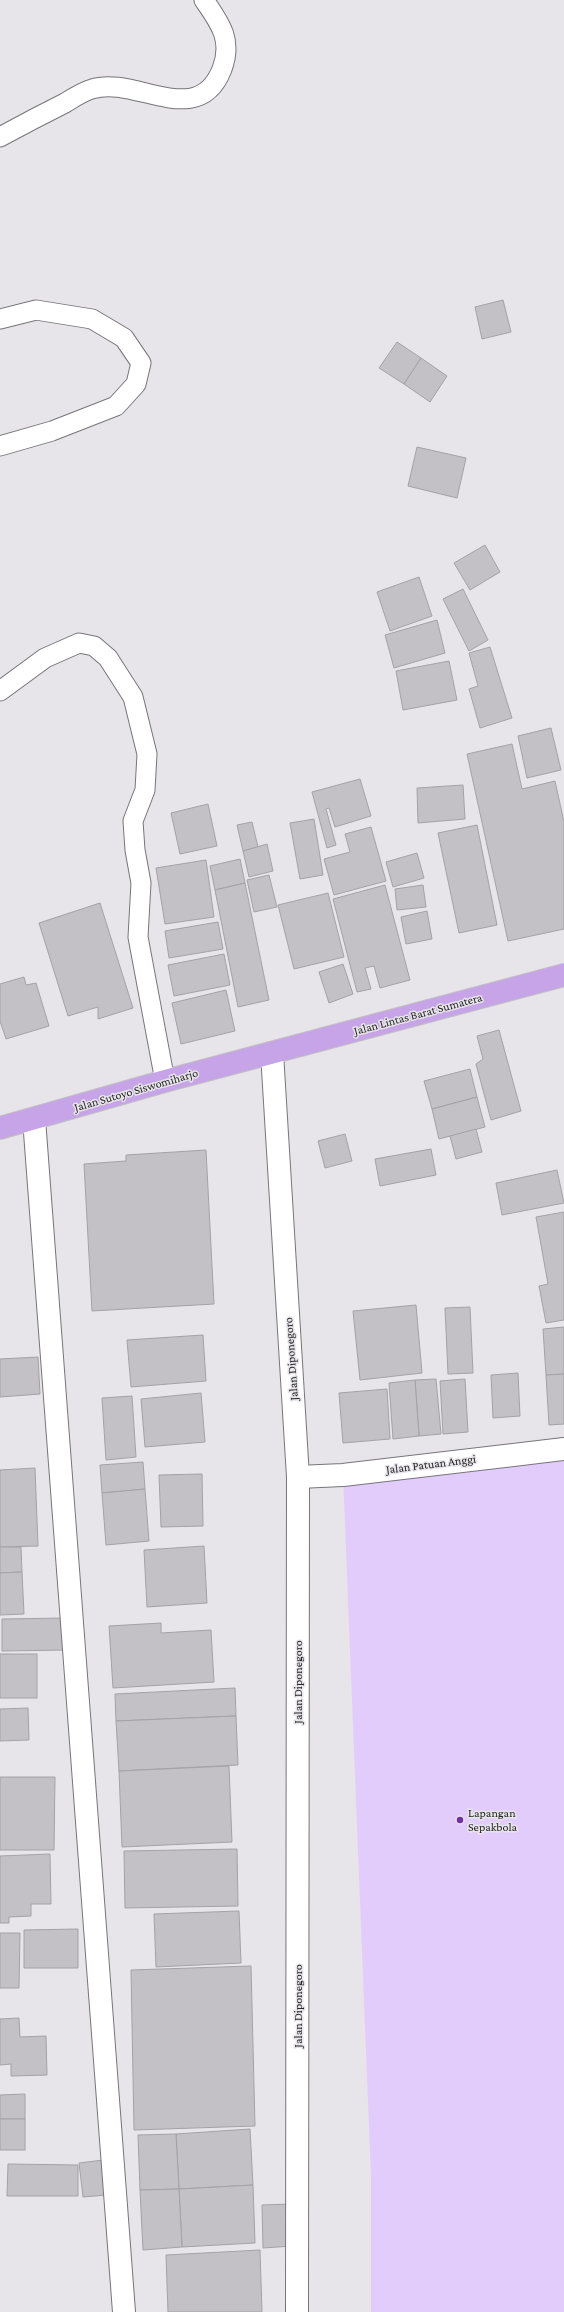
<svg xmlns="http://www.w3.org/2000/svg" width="564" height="2312" font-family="'Crimson Pro',serif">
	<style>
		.green { fill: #e2ccfb }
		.building { fill: #c3c1c6; stroke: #a4a2a6 }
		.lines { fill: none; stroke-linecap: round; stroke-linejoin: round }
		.service-casing { stroke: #777579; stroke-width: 21 }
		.minor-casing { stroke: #777579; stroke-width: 24 }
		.tertiary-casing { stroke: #777579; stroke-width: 24 }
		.trunk-casing { stroke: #c2c2c2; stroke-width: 24 }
		.service { stroke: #fff; stroke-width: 19 }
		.minor { stroke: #fff; stroke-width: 22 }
		.tertiary { stroke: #fff; stroke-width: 22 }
		.trunk { stroke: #c6a4e7; stroke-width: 22 }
		.poi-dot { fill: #7230a4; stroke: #e7e5ea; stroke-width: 1.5 }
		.labels { text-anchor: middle; stroke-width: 3; stroke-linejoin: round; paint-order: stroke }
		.street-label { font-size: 12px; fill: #252426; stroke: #e7e5ea }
		.poi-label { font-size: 12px; fill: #252426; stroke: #e7e5ea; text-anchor: start }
	</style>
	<rect width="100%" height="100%" fill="#e7e5ea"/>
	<path class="green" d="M564,1449V2312H371V2177L343,1475Z"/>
	<g class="building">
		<path d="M503,300L511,332L482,339L475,307Z"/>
		<path d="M397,342L421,358L404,384L379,368Z"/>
		<path d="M421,358L447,376L430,402L404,384Z"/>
		<path d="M417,447L466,458L457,498L408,486Z"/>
		<path d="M485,545L500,572L470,590L454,563Z"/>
		<path d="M419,577L432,616L390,631L377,592Z"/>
		<path d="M463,589L488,640L469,651L443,599Z"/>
		<path d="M437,620L445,653L394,668L385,635Z"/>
		<path d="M490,647L512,718L480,728L469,689L478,686L469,653Z"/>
		<path d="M449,661L457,700L403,710L396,671Z"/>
		<path d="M551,728L561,770L527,778L518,736Z"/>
		<path d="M512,744L522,789L555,781L564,822V929L508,941L467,754Z"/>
		<path d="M360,779L371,816L335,827L329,808L326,809L336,845L327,848L312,792Z"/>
		<path d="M463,785L465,819L418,823L417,788Z"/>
		<path d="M208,804L217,846L180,854L171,813Z"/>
		<path d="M314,819L323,875L300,879L290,823Z"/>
		<path d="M252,822L258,847L243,851L237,825Z"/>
		<path d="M477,825L497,925L459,933L438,833Z"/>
		<path d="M371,827L386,881L334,895L324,859L350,852L345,834Z"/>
		<path d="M267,844L273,871L249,877L243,851Z"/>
		<path d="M417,853L424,878L393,887L386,862Z"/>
		<path d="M240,859L245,883L215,890L210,866Z"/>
		<path d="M206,860L214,917L165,924L156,868Z"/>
		<path d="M269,875L277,907L254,912L247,880Z"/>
		<path d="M245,883L269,1000L238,1007L215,890Z"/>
		<path d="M385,885L410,980L380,988L374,966L365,968L371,989L357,992L333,899Z"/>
		<path d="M423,885L426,907L397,910L395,889Z"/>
		<path d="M328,893L344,957L294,969L278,905Z"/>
		<path d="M100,903L133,1008L98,1019V1007L68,1016L39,923Z"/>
		<path d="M427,911L432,939L406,944L401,917Z"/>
		<path d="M218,922L223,949L169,958L165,931Z"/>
		<path d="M224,954L230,985L174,996L168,965Z"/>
		<path d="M343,964L353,994L329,1003L319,972Z"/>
		<path d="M24,977L26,985L36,983L49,1026L6,1039L0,1021V984Z"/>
		<path d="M226,990L235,1031L181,1044L172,1003Z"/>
		<path d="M499,1030L521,1111L491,1120L476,1064L483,1059L477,1036Z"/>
		<path d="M470,1069L477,1097L432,1109L424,1081Z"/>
		<path d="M477,1097L485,1127L439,1139L432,1109Z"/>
		<path d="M476,1129L482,1152L456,1159L450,1136Z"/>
		<path d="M345,1134L352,1161L325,1168L318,1141Z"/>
		<path d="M431,1149L436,1175L380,1186L375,1159Z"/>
		<path d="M206,1150L214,1304L92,1311L84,1164L126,1161V1155Z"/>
		<path d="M557,1170L564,1203L502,1215L496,1183Z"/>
		<path d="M564,1212V1320L546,1323L539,1286L548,1284L536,1217Z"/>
		<path d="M416,1305L422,1373L360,1380L353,1311Z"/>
		<path d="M470,1307L473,1373L448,1374L445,1308Z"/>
		<path d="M564,1327V1374L546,1375L543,1329Z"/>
		<path d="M203,1335L206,1381L131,1387L127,1340Z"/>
		<path d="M38,1357L40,1394L0,1397V1359Z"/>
		<path d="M518,1373L520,1416L493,1418L491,1375Z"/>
		<path d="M564,1374V1424L549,1425L546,1375Z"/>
		<path d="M436,1379L441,1434L419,1436L415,1380Z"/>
		<path d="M465,1379L468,1432L443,1434L440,1381Z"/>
		<path d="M415,1380L419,1436L393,1439L389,1383Z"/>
		<path d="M387,1389L390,1439L343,1443L339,1393Z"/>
		<path d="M201,1393L205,1442L145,1447L141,1399Z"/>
		<path d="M132,1396L136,1457L106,1460L102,1398Z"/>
		<path d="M143,1462L145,1489L102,1493L100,1465Z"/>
		<path d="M35,1468L38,1546L0,1547V1470Z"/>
		<path d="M202,1474L203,1526L161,1527L159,1475Z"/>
		<path d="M145,1489L149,1541L106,1545L102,1493Z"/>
		<path d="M204,1546L207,1603L147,1607L144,1550Z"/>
		<path d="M0,1547H21L22,1572L0,1573Z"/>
		<path d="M22,1572L24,1614L0,1615V1573Z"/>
		<path d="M66,1618V1650L2,1651V1619Z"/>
		<path d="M161,1623V1633L211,1630L214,1682L113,1688L109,1626Z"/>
		<rect x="0" y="1654" width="37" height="44"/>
		<path d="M235,1688L236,1716L116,1721L115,1694Z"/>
		<path d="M28,1708L29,1740L0,1741V1709Z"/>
		<path d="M236,1716L238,1765L119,1771L116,1721Z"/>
		<path d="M229,1766L232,1842L122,1847L119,1771Z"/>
		<path d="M0,1777H55L54,1850H0Z"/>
		<path d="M237,1849L238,1906L125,1908L124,1851Z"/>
		<path d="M50,1854L51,1904H31V1916L9,1917V1923H0V1856Z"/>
		<path d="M239,1911L241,1963L156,1967L154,1914Z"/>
		<path d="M78,1929V1968H24V1930Z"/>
		<path d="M0,1933H20L19,1988H0Z"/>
		<path d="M251,1966L255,2126L134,2130L131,1970Z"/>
		<path d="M19,2018L20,2037L46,2036L47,2075L11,2076V2064L0,2065V2019Z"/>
		<path d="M25,2094V2119H0V2095Z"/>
		<rect x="0" y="2119" width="25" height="31"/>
		<path d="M250,2129L253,2185L179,2189L176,2134Z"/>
		<path d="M176,2134L179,2189L140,2190L138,2135Z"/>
		<path d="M103,2160L107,2195L83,2197L79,2163Z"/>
		<path d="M8,2164L78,2165V2196H7Z"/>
		<path d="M253,2185L255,2243L182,2247L179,2189Z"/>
		<path d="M179,2189L182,2247L143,2250L140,2190Z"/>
		<path d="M292,2204L293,2246L263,2248L262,2205Z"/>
		<path d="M260,2250L262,2312H168L166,2255Z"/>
	</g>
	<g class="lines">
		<defs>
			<g id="service">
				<path d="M0,137C22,125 43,114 65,103C73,98 82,92 92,89C135,75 198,131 222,69C233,40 220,23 204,0"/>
				<path d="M0,319L36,310L92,319L124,338L141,363L136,384L116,406L52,431L0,446"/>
				<path d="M0,691L45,658L79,643L94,646L108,658L133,697L147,754L145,790L133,821L135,850L141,883L138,937L165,1081"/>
			</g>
			<g id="minor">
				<path d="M34,1119L124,2312"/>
				<path d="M298,1477L343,1475L564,1449"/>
			</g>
			<path id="tertiary" d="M272,1053L298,1477L297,2312"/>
			<path id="trunk" d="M0,1128L165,1081L564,975"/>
		</defs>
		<use href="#service" class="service-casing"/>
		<use href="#minor" class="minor-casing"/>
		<use href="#tertiary" class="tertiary-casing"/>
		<use href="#trunk" class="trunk-casing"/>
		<use href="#service" class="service"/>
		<use href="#minor" class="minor"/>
		<use href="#tertiary" class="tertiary"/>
		<use href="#trunk" class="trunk"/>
	</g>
	<circle class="poi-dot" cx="460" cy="1820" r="4"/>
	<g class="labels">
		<g class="street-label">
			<text transform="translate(418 1014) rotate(-15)" y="4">Jalan Lintas Barat Sumatera</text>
			<text transform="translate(136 1090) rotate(-16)" y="4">Jalan Sutoyo Siswomiharjo</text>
			<text transform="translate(291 1359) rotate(-94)" y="4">Jalan Diponegoro</text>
			<text transform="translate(431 1464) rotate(-7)" y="4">Jalan Patuan Anggi</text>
			<text transform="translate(298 1682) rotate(-90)" y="4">Jalan Diponegoro</text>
			<text transform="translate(298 2006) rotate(-90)" y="4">Jalan Diponegoro</text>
		</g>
		<g class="poi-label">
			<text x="468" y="1817">Lapangan<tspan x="468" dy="14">Sepakbola</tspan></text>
		</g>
	</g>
</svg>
